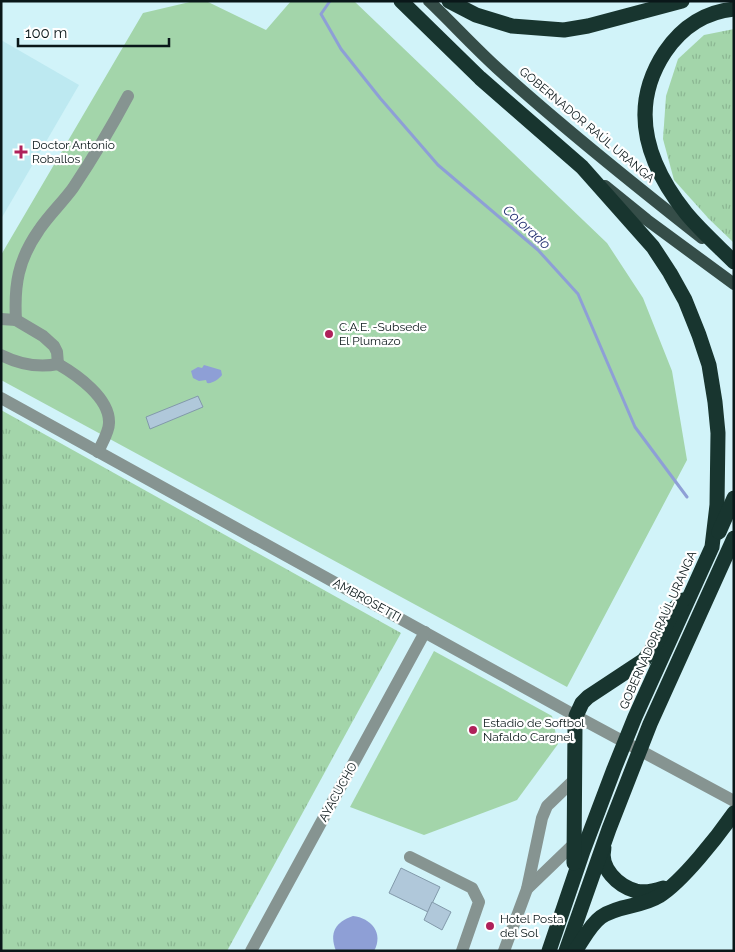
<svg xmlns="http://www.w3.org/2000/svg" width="735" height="952" font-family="Raleway,sans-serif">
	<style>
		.built { fill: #bde9f1 }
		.grass { fill: url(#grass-tufts) }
		.pitch { fill: #a3d5aa }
		.water { fill: #8e9fd6 }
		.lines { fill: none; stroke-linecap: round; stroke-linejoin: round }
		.stream { stroke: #8e9fd6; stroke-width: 3 }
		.building { fill: #b0c8da; stroke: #8299aa }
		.minor { stroke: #869491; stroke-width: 12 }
		.major { stroke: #354d48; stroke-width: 12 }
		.highway { stroke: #18352f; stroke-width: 15 }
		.poi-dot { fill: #af215a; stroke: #fff; stroke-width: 2 }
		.labels { text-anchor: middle; stroke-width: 4.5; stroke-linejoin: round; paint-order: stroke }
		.street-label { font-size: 12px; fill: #0a1719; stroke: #fff }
		.poi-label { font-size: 12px; fill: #0a1719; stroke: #fff; text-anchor: start }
		.water-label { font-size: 14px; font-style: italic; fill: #243172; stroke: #fff }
	</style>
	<defs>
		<pattern id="grass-tufts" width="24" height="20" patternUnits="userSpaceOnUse" patternTransform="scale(1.25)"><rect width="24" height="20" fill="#a3d5aa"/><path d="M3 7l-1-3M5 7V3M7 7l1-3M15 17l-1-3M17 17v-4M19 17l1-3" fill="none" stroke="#8bb692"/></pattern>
	</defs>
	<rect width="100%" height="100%" fill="#d1f3f9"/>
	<path class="built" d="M1,40L79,85L1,219Z"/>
	<g class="grass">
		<path d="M734,29V243L709,219L674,180L663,139L666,96L678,59L704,35Z"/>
		<path d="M1,410L401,633L227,951H1Z"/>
	</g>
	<g class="pitch">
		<path d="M194,1H206L266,30L291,1H354L607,243L643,298L672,371L687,460L567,687L1,380V255L143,13Z"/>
		<path d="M434,651L552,716L558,744L517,800L424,835L350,807Z"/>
	</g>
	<g class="water">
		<path d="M204,365L221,370L222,375C219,379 212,384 207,383L206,380L199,381L193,378L191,371L198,367L202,368Z"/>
		<path d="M353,916C371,918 384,933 374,951H336C329,933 335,922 353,916Z"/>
	</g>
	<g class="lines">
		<path class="stream" d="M330,1L321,14L341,49L380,98L438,165L538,250L578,294L635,427L687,497"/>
	</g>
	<g class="building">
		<path d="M198,396L203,407L150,429L146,417Z"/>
		<path d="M401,868L440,887L428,912L389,893Z"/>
		<path d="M432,902L451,912L442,930L424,920Z"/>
	</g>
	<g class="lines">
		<g class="minor">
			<path d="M1,319L16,320L43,336L54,346L57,352L58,364"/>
			<path d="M16,320C14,285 18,260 39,230C49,215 62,203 73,188C93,158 111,128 128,96"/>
			<path d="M1,355C19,364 38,368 58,364C77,375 110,398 109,423C109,432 102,443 98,452"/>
			<path d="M1,398L576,716L734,801"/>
			<path d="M410,857L472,888L479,902L462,951"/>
			<path d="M527,889L579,839"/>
			<path d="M251,951L425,632"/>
			<path d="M504,951L527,889L542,818L547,806L574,780"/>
		</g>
		<g class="major">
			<path d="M429,1C452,23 474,47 497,68C563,128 632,183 702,238"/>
			<path d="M605,186L647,220L734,284"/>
		</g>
		<g class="highway">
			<path d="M401,1L480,78L582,167L653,247L670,273L685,300L699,335L709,365L715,402L718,433L717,505L712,547L635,717L614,769L583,851L549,951"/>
			<path d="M449,1L476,15L512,26L564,30L588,26L682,1"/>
			<path d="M734,9C704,12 682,27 665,52C628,108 647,164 686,213C700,230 718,246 734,262"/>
			<path d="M719,532L734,498"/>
			<path d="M604,848C599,868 618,886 636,891C645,893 654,891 663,888"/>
			<path d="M574,863L575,725L576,716L582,703L588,697L644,660L657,642L675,608L683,600"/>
			<path d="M566,951L609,829L650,724L734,538"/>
			<path d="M575,951C583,940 590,925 601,917C618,905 642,907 659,896C682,882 718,836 734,813"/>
		</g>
	</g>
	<g class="poi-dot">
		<path d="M18.5 144.5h5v5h5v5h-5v5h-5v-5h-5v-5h5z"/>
		<circle cx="329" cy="334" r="5"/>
		<circle cx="473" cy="730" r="5"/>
		<circle cx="490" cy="926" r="5"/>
	</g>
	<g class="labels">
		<g class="street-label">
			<text transform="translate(587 125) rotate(40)" y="4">GOBERNADOR RAÚL URANGA</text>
			<text transform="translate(367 600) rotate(29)" y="4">AMBROSETTI</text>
			<text transform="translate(658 630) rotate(-66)" y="4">GOBERNADOR RAÚL URANGA</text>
			<text transform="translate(338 792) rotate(-61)" y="4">AYACUCHO</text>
		</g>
		<g class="poi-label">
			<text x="32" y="149">Doctor Antonio<tspan x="32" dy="14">Roballos</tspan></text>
			<text x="339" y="331">C.A.E. -Subsede<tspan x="339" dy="14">El Plumazo</tspan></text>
			<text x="483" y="727">Estadio de Softbol<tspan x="483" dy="14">Nafaldo Cargnel</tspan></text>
			<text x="500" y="923">Hotel Posta<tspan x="500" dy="14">del Sol</tspan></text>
		</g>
		<g class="water-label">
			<text transform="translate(527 227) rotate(42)" y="5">Colorado</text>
		</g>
	</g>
	<rect width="735" height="952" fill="none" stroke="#0a1719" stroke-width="5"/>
	<path d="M18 38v8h151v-8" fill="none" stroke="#0a1719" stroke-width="2.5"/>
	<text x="25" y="38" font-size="15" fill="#0a1719" stroke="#ffffff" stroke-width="4" paint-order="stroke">100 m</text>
</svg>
